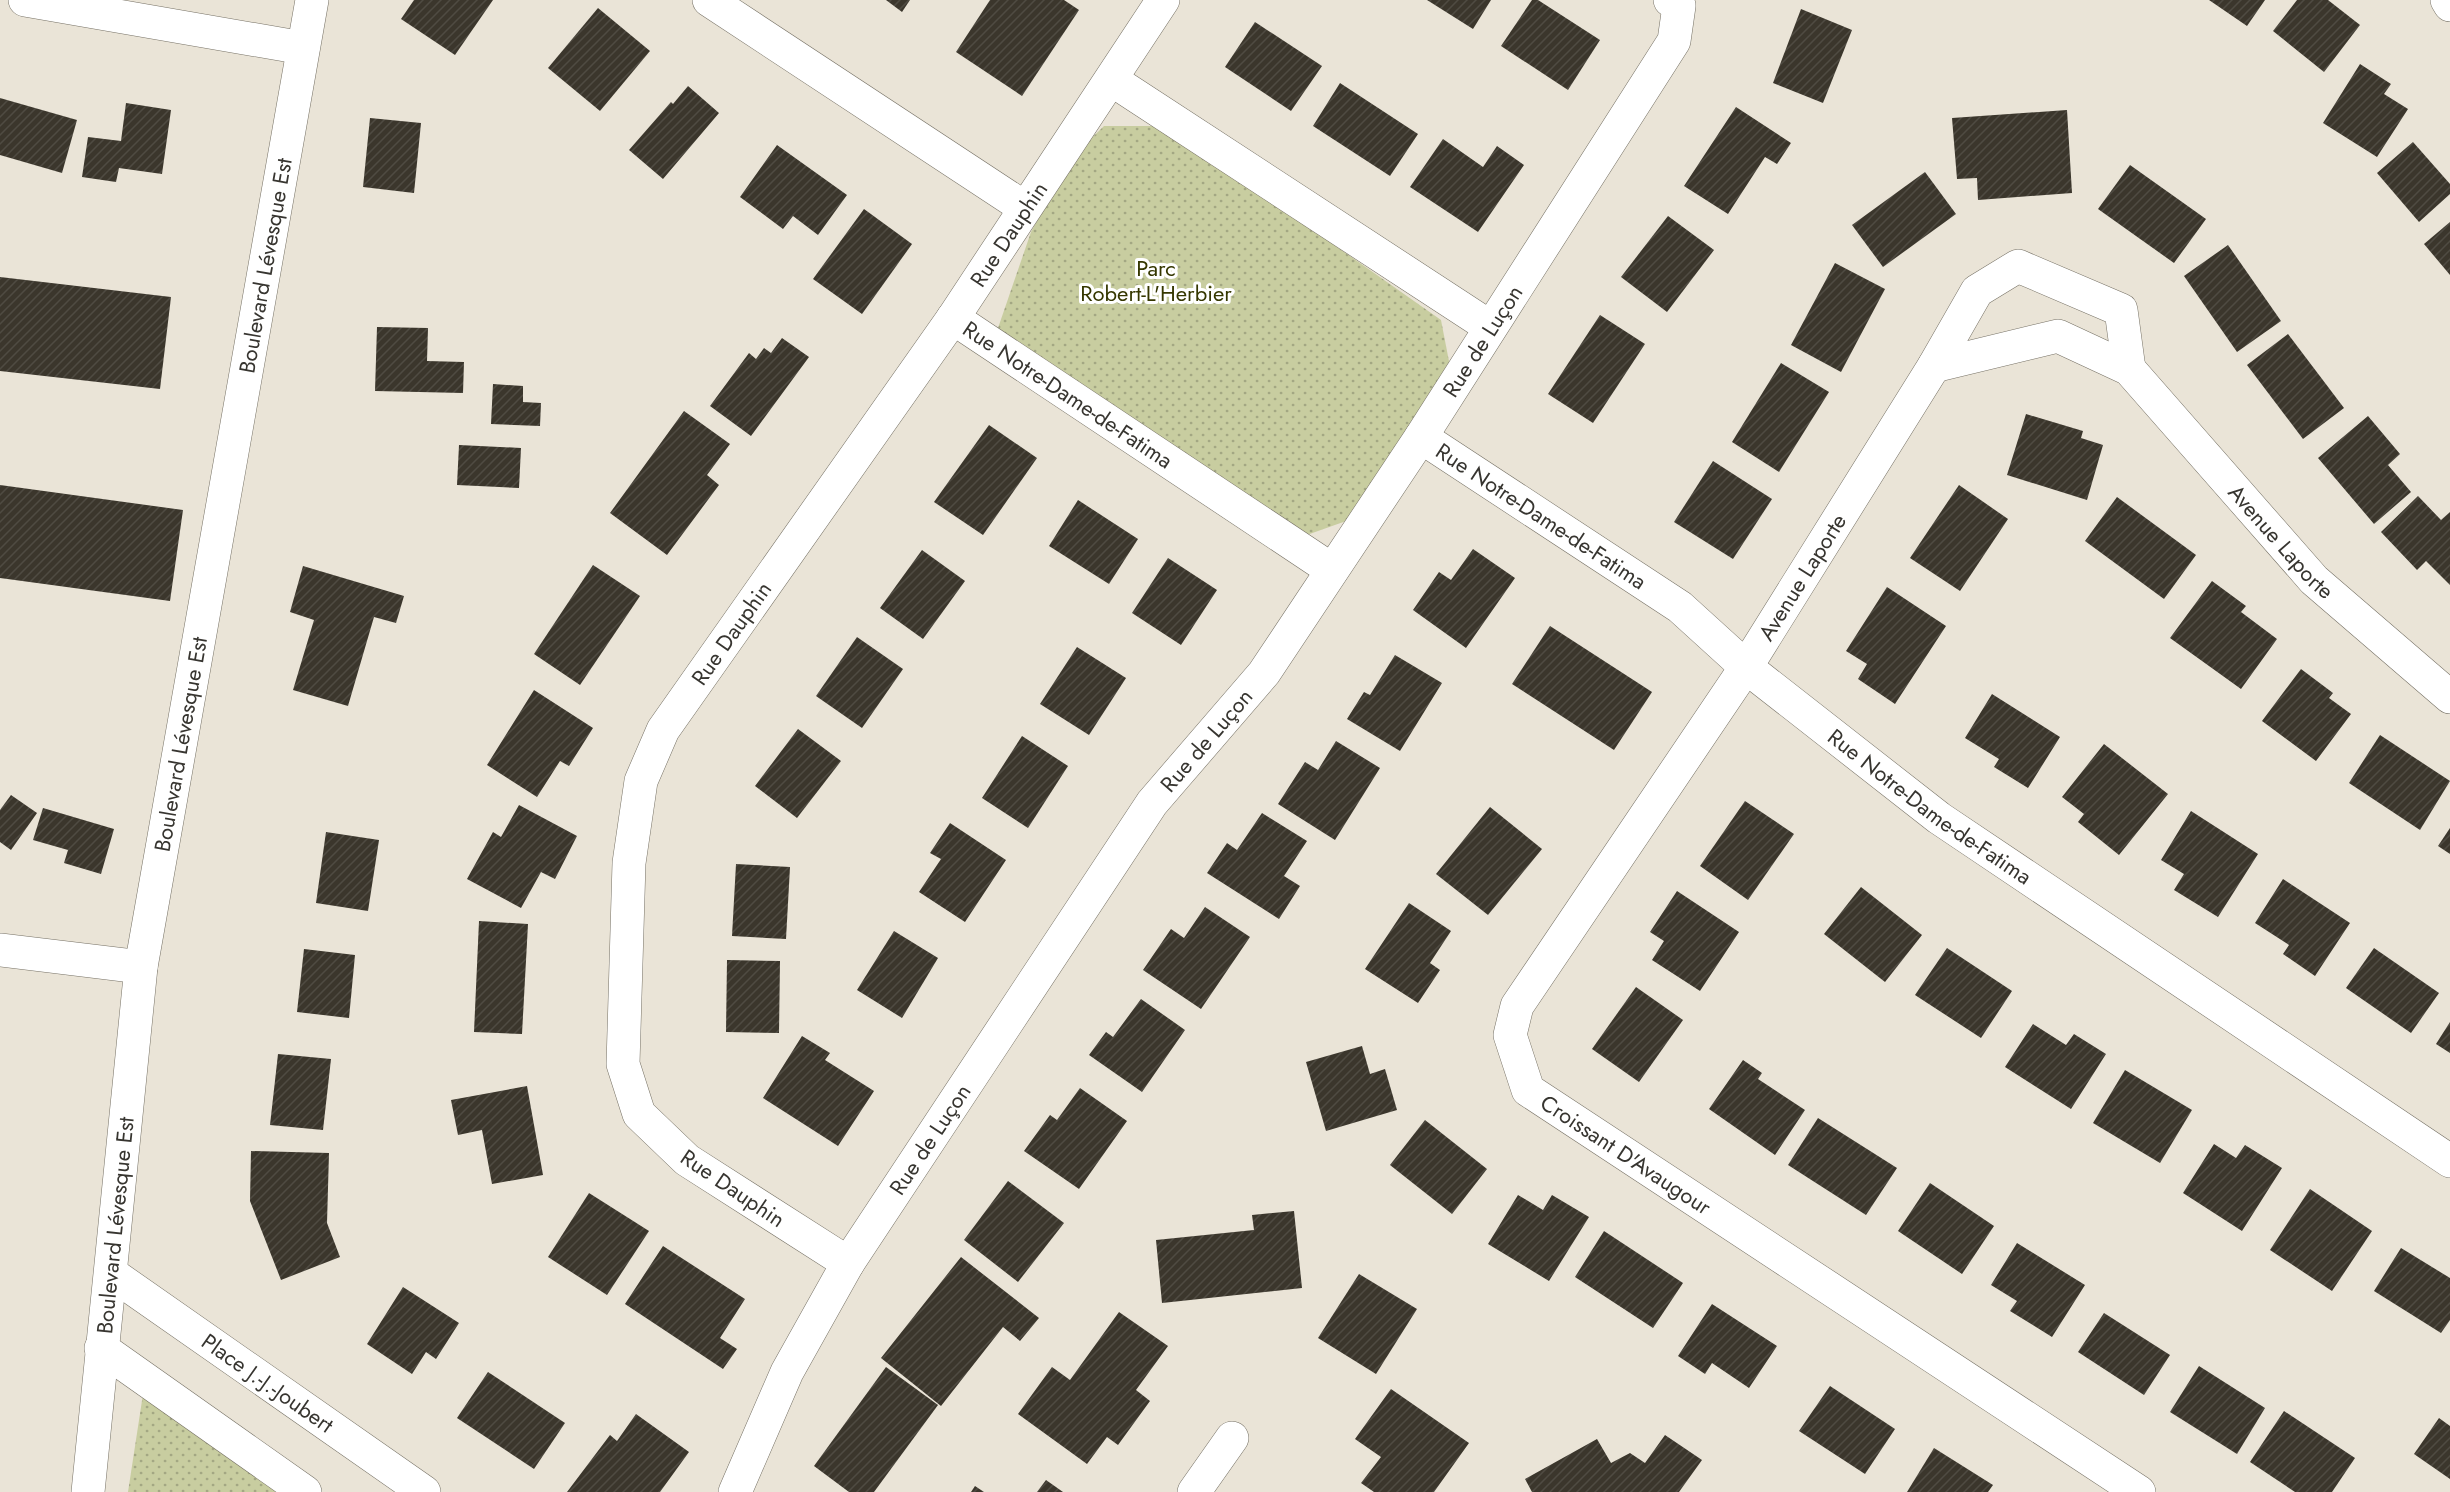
<svg xmlns="http://www.w3.org/2000/svg" width="2450" height="1492" font-family="Jost,sans-serif">
	<style>
		.park { fill: url(#park-dots) }
		.building { fill: url(#building-hatch) }
		.lines { fill: none; stroke-linecap: round; stroke-linejoin: round }
		.minor-casing { stroke: #767165; stroke-width: 34 }
		.tertiary-casing { stroke: #767165; stroke-width: 34 }
		.minor { stroke: #fff; stroke-width: 33 }
		.tertiary { stroke: #fff; stroke-width: 33 }
		.labels { text-anchor: middle; stroke-width: 6; stroke-linejoin: round; paint-order: stroke }
		.street-label { font-size: 22px; fill: #373530; stroke: #fff }
		.park-label { font-size: 22px; fill: #353700; stroke: #fff }
	</style>
	<defs>
		<pattern id="park-dots" width="8" height="8" patternUnits="userSpaceOnUse" patternTransform="scale(1.5)"><rect width="8" height="8" fill="#c8cda0"/><path d="M2 2h.1M6 6h.1" fill="none" stroke="#a3a783" stroke-width="1.8" stroke-linecap="round"/></pattern>
		<pattern id="building-hatch" width="6" height="6" patternUnits="userSpaceOnUse" patternTransform="scale(1.5)"><rect width="6" height="6" fill="#3b362c"/><path d="M-1 1l2-2M0 6l6-6M5 7l2-2" fill="none" stroke="#4f4b42"/></pattern>
	</defs>
	<rect width="100%" height="100%" fill="#eae4d7"/>
	<g class="park">
		<path d="M1104,126H1165L1441,320L1453,382L1349,520L1304,536L997,331L1031,232L1071,158Z"/>
		<path d="M145,1381L293,1492H128Z"/>
	</g>
	<g class="building">
		<path d="M414,0H493L455,55L401,19Z"/>
		<path d="M886,0H910L902,12Z"/>
		<path d="M990,0H1064L1079,10L1022,96L956,52Z"/>
		<path d="M1427,0H1491L1473,29Z"/>
		<path d="M1532,0H1538L1600,40L1568,90L1501,46Z"/>
		<path d="M2209,0H2265L2247,26Z"/>
		<path d="M2297,0H2328L2360,25L2324,72L2273,31Z"/>
		<path d="M598,8L650,51L600,111L548,68Z"/>
		<path d="M1801,9L1852,30L1823,103L1773,83Z"/>
		<path d="M1255,22L1322,66L1291,111L1225,67Z"/>
		<path d="M2360,64L2391,84L2384,94L2408,109L2377,157L2323,123Z"/>
		<path d="M1340,83L1418,134L1390,176L1313,126Z"/>
		<path d="M688,86L719,113L663,179L629,150L671,102L673,104Z"/>
		<path d="M0,98L77,120L62,173L0,155Z"/>
		<path d="M126,103L171,110L162,174L119,168L116,182L82,177L88,137L121,141Z"/>
		<path d="M1736,107L1791,143L1777,164L1765,157L1728,214L1684,186Z"/>
		<path d="M2067,110L2072,193L1978,200L1977,178L1957,179L1952,118Z"/>
		<path d="M370,118L421,123L414,193L363,187Z"/>
		<path d="M1443,139L1483,167L1497,146L1524,165L1478,232L1410,187Z"/>
		<path d="M2413,142L2450,184V194L2419,222L2377,173Z"/>
		<path d="M777,145L847,195L818,235L793,216L783,229L740,197Z"/>
		<path d="M2130,165L2206,219L2174,263L2098,209Z"/>
		<path d="M1925,172L1956,214L1883,267L1852,225Z"/>
		<path d="M864,209L912,244L862,314L813,279Z"/>
		<path d="M1668,216L1714,250L1667,312L1621,277Z"/>
		<path d="M2450,222V275L2424,244Z"/>
		<path d="M2228,245L2281,321L2237,352L2184,276Z"/>
		<path d="M1835,263L1885,289L1841,372L1791,345Z"/>
		<path d="M0,277L171,297L160,389L0,371Z"/>
		<path d="M1600,315L1645,344L1593,423L1548,394Z"/>
		<path d="M377,327L428,328L427,361L464,362L463,393L375,391Z"/>
		<path d="M2288,334L2344,408L2303,439L2247,365Z"/>
		<path d="M782,338L809,357L751,436L710,406L749,353L756,359L764,348L771,353Z"/>
		<path d="M1781,363L1829,392L1779,472L1732,442Z"/>
		<path d="M493,384L523,386V402L541,403L540,426L491,424Z"/>
		<path d="M684,411L730,444L707,475L719,485L667,555L610,513Z"/>
		<path d="M2026,414L2083,431L2081,438L2103,445L2087,500L2007,475Z"/>
		<path d="M2368,416L2400,454L2388,465L2411,492L2374,524L2318,458Z"/>
		<path d="M989,425L1037,458L983,535L934,502Z"/>
		<path d="M459,445L521,448L519,488L457,485Z"/>
		<path d="M1713,461L1772,499L1733,559L1674,522Z"/>
		<path d="M0,485L183,510L170,601L0,578Z"/>
		<path d="M1959,485L2008,519L1960,591L1910,558Z"/>
		<path d="M2418,496L2441,520L2450,512V585L2426,561L2417,570L2381,532Z"/>
		<path d="M2117,497L2196,555L2164,599L2085,541Z"/>
		<path d="M1078,500L1138,539L1109,584L1049,546Z"/>
		<path d="M1473,549L1515,578L1466,648L1413,610L1439,572L1451,580Z"/>
		<path d="M922,550L965,581L923,639L880,608Z"/>
		<path d="M1168,558L1217,590L1181,645L1132,613Z"/>
		<path d="M593,565L640,596L580,685L534,654Z"/>
		<path d="M303,566L404,596L396,623L374,617L348,706L293,690L314,620L290,612Z"/>
		<path d="M2212,581L2246,606L2241,612L2277,639L2241,689L2170,638Z"/>
		<path d="M1887,587L1946,626L1895,704L1858,679L1867,664L1846,651Z"/>
		<path d="M1550,626L1652,692L1614,750L1512,684Z"/>
		<path d="M857,637L903,669L862,728L816,696Z"/>
		<path d="M1077,647L1126,678L1089,735L1040,704Z"/>
		<path d="M1395,655L1442,683L1400,751L1347,719L1364,692L1370,695Z"/>
		<path d="M2301,669L2333,693L2329,698L2351,714L2316,761L2262,721Z"/>
		<path d="M534,690L593,728L569,766L560,761L537,797L487,765Z"/>
		<path d="M1992,694L2060,737L2028,788L1994,767L1999,759L1965,738Z"/>
		<path d="M798,729L841,761L797,818L755,786Z"/>
		<path d="M2380,735L2450,781L2420,830L2349,783Z"/>
		<path d="M1022,736L1068,766L1028,828L982,798Z"/>
		<path d="M1336,741L1380,768L1335,840L1278,804L1305,762L1318,770Z"/>
		<path d="M2104,744L2168,794L2119,855L2078,822L2084,814L2062,797Z"/>
		<path d="M11,795L37,813L11,850L0,842V810Z"/>
		<path d="M1745,801L1794,834L1748,900L1700,866Z"/>
		<path d="M519,805L577,836L555,879L541,872L521,908L467,879L493,832L501,837Z"/>
		<path d="M1490,807L1542,849L1488,915L1436,874Z"/>
		<path d="M43,808L114,829L101,874L64,863L68,850L33,840Z"/>
		<path d="M2191,811L2258,854L2218,917L2174,890L2184,874L2161,860Z"/>
		<path d="M1262,813L1307,841L1284,876L1300,886L1279,919L1207,873L1227,843L1237,850Z"/>
		<path d="M950,823L1006,860L965,922L919,892L941,859L930,853Z"/>
		<path d="M2450,828V854L2438,846Z"/>
		<path d="M326,832L379,840L368,911L316,903Z"/>
		<path d="M736,864L790,867L786,939L732,936Z"/>
		<path d="M2283,879L2350,923L2315,976L2283,954L2289,945L2255,923Z"/>
		<path d="M1861,887L1922,935L1885,982L1824,934Z"/>
		<path d="M1677,891L1739,932L1700,991L1652,960L1664,941L1650,932Z"/>
		<path d="M1409,903L1451,931L1430,963L1440,970L1418,1003L1365,969Z"/>
		<path d="M1205,907L1250,937L1201,1009L1143,970L1171,929L1184,938Z"/>
		<path d="M479,921L528,924L522,1034L474,1032Z"/>
		<path d="M894,931L938,958L902,1018L857,990Z"/>
		<path d="M1947,948L2012,991L1981,1038L1915,995Z"/>
		<path d="M2374,948L2439,993L2411,1033L2346,988Z"/>
		<path d="M304,949L355,955L349,1018L297,1012Z"/>
		<path d="M727,960L780,961L779,1033L726,1032Z"/>
		<path d="M1636,987L1683,1020L1639,1082L1592,1049Z"/>
		<path d="M1141,999L1185,1030L1142,1092L1089,1055L1106,1032L1113,1037Z"/>
		<path d="M2450,1022V1053L2436,1044Z"/>
		<path d="M2033,1024L2066,1045L2074,1034L2106,1054L2071,1109L2005,1067Z"/>
		<path d="M802,1036L830,1053L825,1060L874,1091L838,1146L763,1098Z"/>
		<path d="M1362,1046L1370,1074L1385,1069L1397,1110L1326,1131L1306,1062Z"/>
		<path d="M278,1054L331,1059L323,1130L270,1125Z"/>
		<path d="M1743,1060L1762,1073L1758,1079L1805,1110L1775,1155L1709,1109Z"/>
		<path d="M2125,1070L2192,1110L2160,1163L2093,1123Z"/>
		<path d="M527,1086L543,1175L492,1184L482,1130L458,1135L451,1100Z"/>
		<path d="M1080,1088L1127,1121L1079,1189L1024,1151L1050,1115L1057,1120Z"/>
		<path d="M1818,1118L1897,1168L1866,1215L1788,1165Z"/>
		<path d="M1425,1120L1487,1169L1452,1214L1390,1165Z"/>
		<path d="M2214,1144L2236,1158L2245,1145L2282,1168L2242,1231L2183,1193Z"/>
		<path d="M251,1151L329,1153L327,1223L340,1257L281,1280L250,1201Z"/>
		<path d="M1008,1181L1064,1223L1018,1282L964,1240Z"/>
		<path d="M1930,1183L1994,1226L1962,1274L1898,1231Z"/>
		<path d="M2310,1189L2372,1231L2332,1291L2270,1250Z"/>
		<path d="M589,1193L649,1231L607,1295L548,1257Z"/>
		<path d="M1518,1195L1543,1210L1552,1195L1589,1217L1549,1281L1488,1244Z"/>
		<path d="M1294,1211L1302,1288L1162,1303L1156,1240L1254,1230L1252,1215Z"/>
		<path d="M1604,1231L1683,1283L1653,1328L1575,1277Z"/>
		<path d="M2017,1243L2085,1285L2052,1337L2010,1311L2017,1301L1991,1285Z"/>
		<path d="M663,1246L745,1299L720,1338L737,1349L723,1369L625,1304Z"/>
		<path d="M2401,1248L2450,1278V1320L2441,1333L2374,1291Z"/>
		<path d="M961,1257L1039,1318L1020,1341L1003,1327L941,1406L881,1358Z"/>
		<path d="M1359,1274L1417,1309L1376,1374L1318,1338Z"/>
		<path d="M403,1287L459,1323L436,1359L426,1352L412,1374L367,1344Z"/>
		<path d="M1712,1304L1777,1346L1749,1388L1712,1363L1705,1374L1678,1356Z"/>
		<path d="M1119,1312L1168,1346L1136,1390L1150,1401L1118,1445L1107,1437L1087,1464L1018,1414L1052,1367L1070,1380Z"/>
		<path d="M2104,1313L2170,1355L2144,1395L2078,1352Z"/>
		<path d="M2199,1366L2265,1408L2237,1454L2170,1412Z"/>
		<path d="M886,1367L938,1405L874,1492H849L814,1466Z"/>
		<path d="M488,1372L565,1423L534,1469L457,1418Z"/>
		<path d="M1830,1386L1895,1429L1865,1474L1799,1431Z"/>
		<path d="M1391,1389L1469,1443L1434,1492H1374L1361,1483L1381,1457L1355,1439Z"/>
		<path d="M2284,1411L2355,1458L2332,1492H2295L2250,1462Z"/>
		<path d="M636,1414L689,1452L660,1492H567L610,1435L617,1441Z"/>
		<path d="M2439,1418L2450,1426V1479L2414,1454Z"/>
		<path d="M1665,1435L1702,1460L1679,1492H1532L1525,1479L1597,1439L1611,1463L1630,1453L1645,1463Z"/>
		<path d="M1934,1448L1993,1485L1988,1492H1907Z"/>
		<path d="M1046,1480L1063,1492H1037Z"/>
		<path d="M975,1486L984,1492H971Z"/>
	</g>
	<g class="lines">
		<defs>
			<g id="minor">
				<path d="M25,0L303,48"/>
				<path d="M709,0L1025,208"/>
				<path d="M2447,0L2450,5"/>
				<path d="M1112,80L1490,327"/>
				<path id="s1" d="M953,318L1332,570"/>
				<path id="s2" d="M1934,366L2058,336L2129,369L2314,580L2450,697"/>
				<path id="s3" d="M2129,369L2121,310L2018,266L1977,291L1934,366L1746,667L1517,1006L1510,1035L1528,1090L2139,1492"/>
				<path id="s4" d="M1421,437L1680,607L1746,667L1939,818L2450,1161"/>
				<path id="s5" d="M848,1263L687,1160L639,1114L623,1064L629,863L641,781L663,730L953,318L1163,0"/>
				<path id="s6" d="M112,1274L424,1492"/>
				<path d="M101,1348L305,1492"/>
				<path id="s7" d="M735,1492L787,1372L848,1263L1152,803L1264,673L1421,437L1674,41L1679,6L1670,0"/>
				<path d="M1194,1492L1232,1438"/>
			</g>
			<g id="tertiary">
				<path d="M0,950L141,967"/>
				<path id="s8" d="M88,1492L141,967L312,0"/>
			</g>
		</defs>
		<use href="#minor" class="minor-casing"/>
		<use href="#tertiary" class="tertiary-casing"/>
		<use href="#minor" class="minor"/>
		<use href="#tertiary" class="tertiary"/>
	</g>
	<g class="labels">
		<g class="street-label">
			<text dy="8" stroke="none"><textPath href="#s5" startOffset="1254">Rue Dauphin</textPath></text>
			<text dy="8" stroke="none"><textPath href="#s8" startOffset="1240">Boulevard Lévesque Est</textPath></text>
			<text dy="8" stroke="none"><textPath href="#s7" startOffset="1376">Rue de Luçon</textPath></text>
			<text dy="8" stroke="none"><textPath href="#s1" startOffset="138">Rue Notre-Dame-de-Fatima</textPath></text>
			<text dy="8" stroke="none"><textPath href="#s4" startOffset="144">Rue Notre-Dame-de-Fatima</textPath></text>
			<text dy="8" stroke="none"><textPath href="#s2" startOffset="436">Avenue Laporte</textPath></text>
			<text transform="translate(1802 577) rotate(-58)" y="8">Avenue Laporte</text>
			<text dy="8" stroke="none"><textPath href="#s5" startOffset="768">Rue Dauphin</textPath></text>
			<text dy="8" stroke="none"><textPath href="#s7" startOffset="890">Rue de Luçon</textPath></text>
			<text dy="8" stroke="none"><textPath href="#s8" startOffset="754">Boulevard Lévesque Est</textPath></text>
			<text dy="8" stroke="none"><textPath href="#s4" startOffset="630">Rue Notre-Dame-de-Fatima</textPath></text>
			<text dy="8" stroke="none"><textPath href="#s7" startOffset="404">Rue de Luçon</textPath></text>
			<text dy="8" stroke="none"><textPath href="#s3" startOffset="1275">Croissant D'Avaugour</textPath></text>
			<text transform="translate(733 1188) rotate(34)" y="8">Rue Dauphin</text>
			<text dy="8" stroke="none"><textPath href="#s8" startOffset="268">Boulevard Lévesque Est</textPath></text>
			<text dy="8" stroke="none"><textPath href="#s6" startOffset="190">Place J.-J.-Joubert</textPath></text>
		</g>
		<g class="park-label">
			<text x="1156" y="276">Parc<tspan x="1156" dy="25">Robert-L'Herbier</tspan></text>
		</g>
	</g>
</svg>
